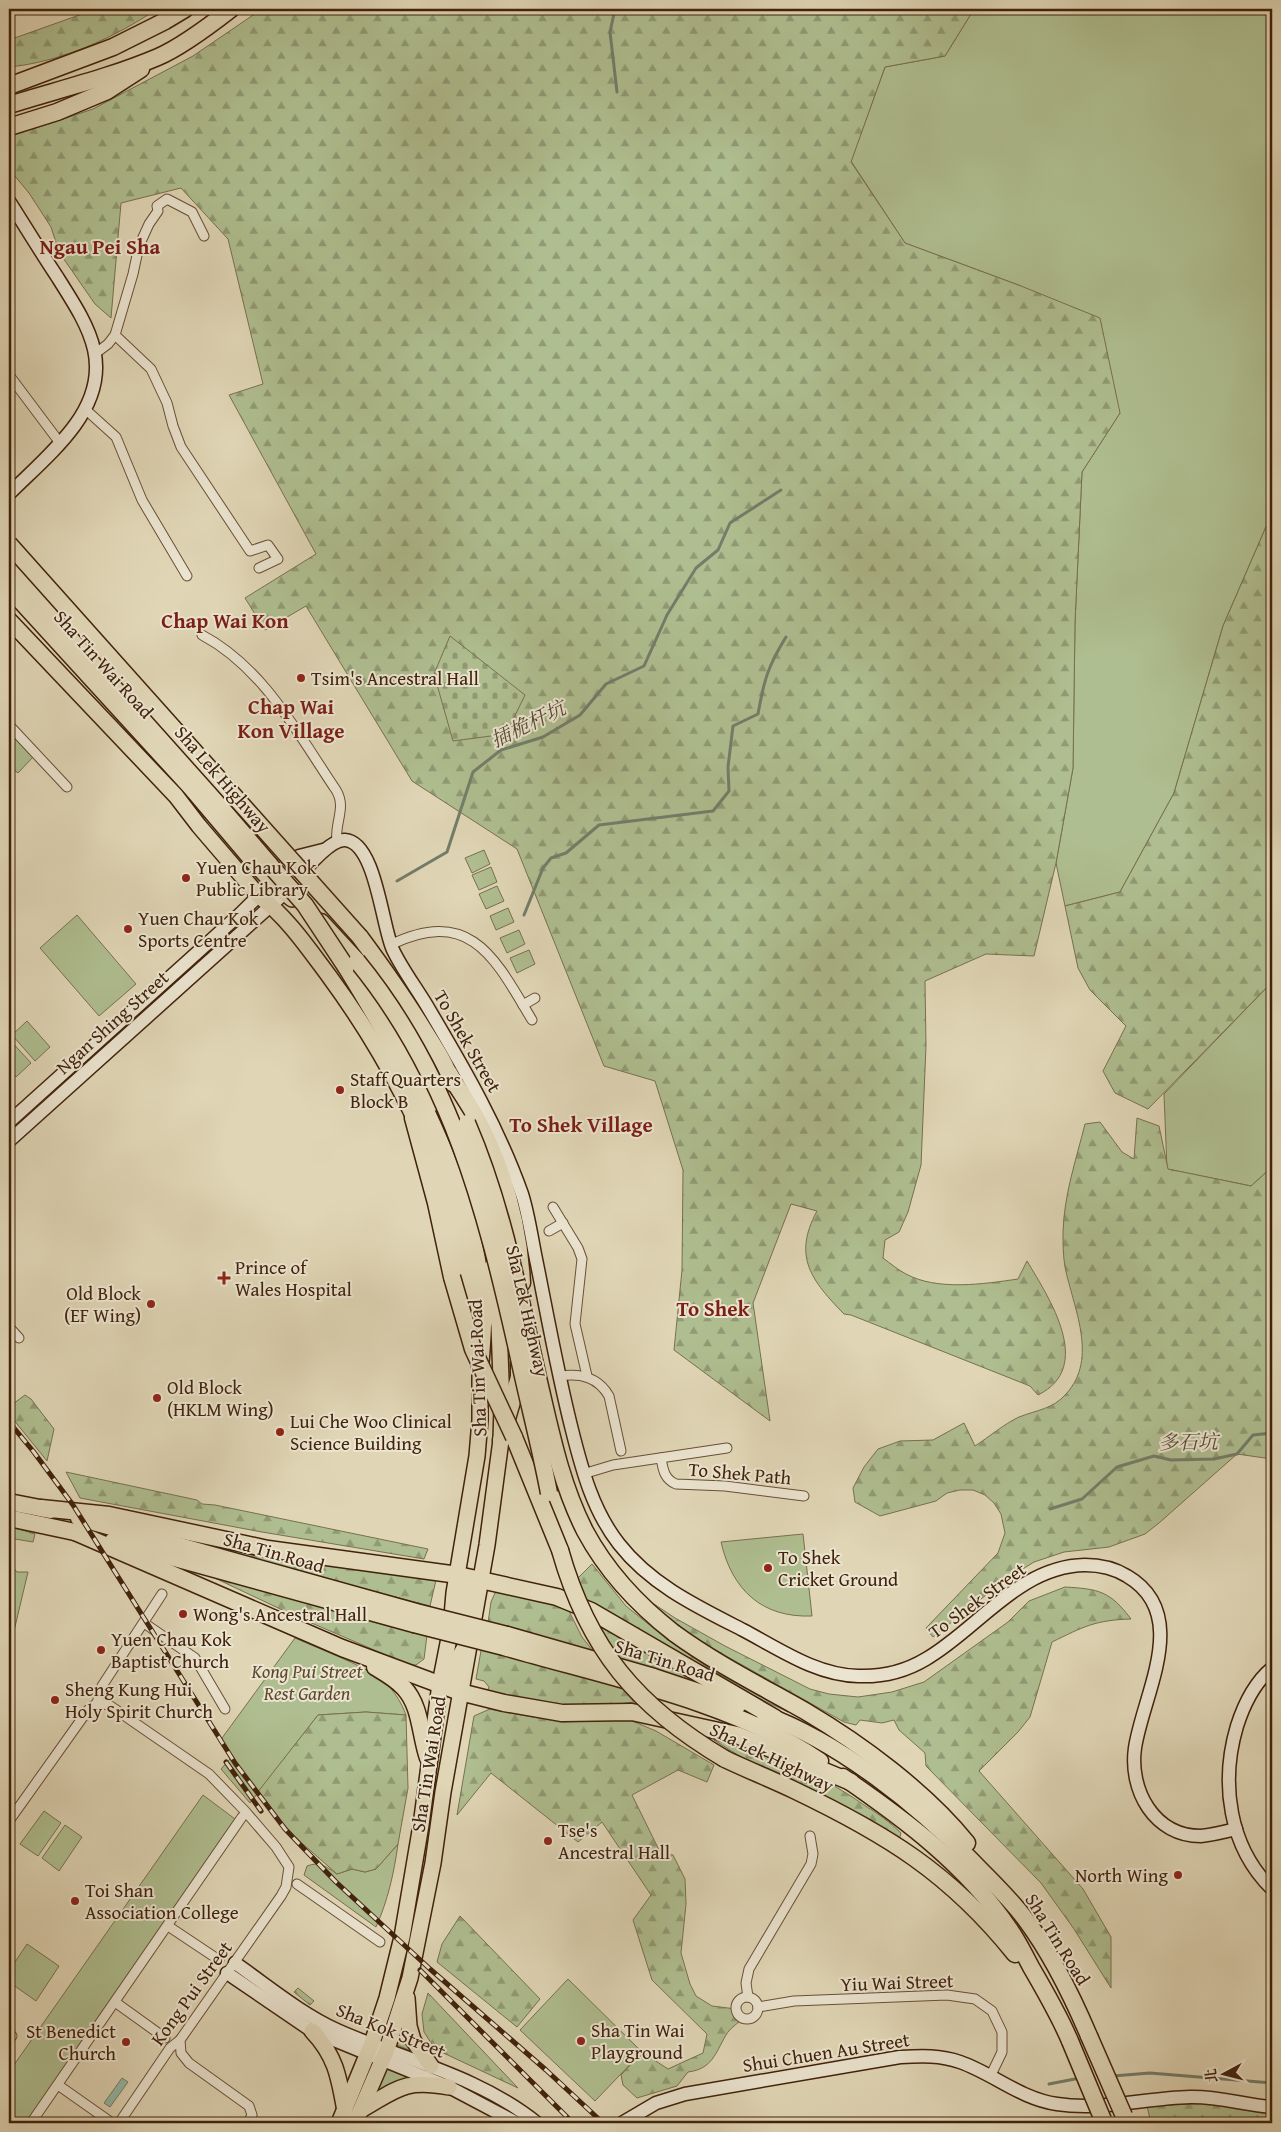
<svg xmlns="http://www.w3.org/2000/svg" width="1281" height="2132" font-family="'Gentium Book Plus','Noto Serif TC',serif">
	<style>
		.green { fill: #afbe90; stroke: #78704e }
		.forest { fill: url(#forest-firs); stroke: #78704e }
		.cemetery { fill: url(#cemetery-stones); stroke: #78704e }
		.water { fill: #94baa9; stroke: #737d6a }
		.lines { fill: none; stroke-linecap: round; stroke-linejoin: round }
		.stream { stroke: #737d6a; stroke-width: 3 }
		.street-casing { stroke: #694f36; stroke-width: 11 }
		.secondary-casing { stroke: #41220b; stroke-width: 15 }
		.primary-casing { stroke: #41220b; stroke-width: 18 }
		.highway-casing { stroke: #41220b; stroke-width: 19 }
		.street { stroke: #ebe4d0; stroke-width: 9 }
		.secondary { stroke: #ebe4d0; stroke-width: 12 }
		.primary { stroke: #e0d6b6; stroke-width: 15 }
		.highway { stroke: #e0d6b6; stroke-width: 16 }
		.rail-casing { stroke: #41220b; stroke-width: 5 }
		.rail { stroke: #ebe4d0; stroke-width: 3; stroke-dasharray: 9; stroke-linecap: butt }
		.highway-bridge-casing { stroke: #41220b; stroke-width: 19; stroke-linecap: butt }
		.highway-bridge { stroke: #e0d6b6; stroke-width: 16 }
		.poi-dot { fill: #8f2418; stroke: #ebe4d0; stroke-width: 2 }
		.labels { text-anchor: middle; stroke-width: 4; stroke-linejoin: round; paint-order: stroke }
		.street-label { font-size: 19px; fill: #41220b; stroke: #ebe4d0 }
		.poi-label { font-size: 19px; fill: #41220b; stroke: #ebe4d0; text-anchor: start }
		.park-label { font-size: 19px; font-style: italic; fill: #5c492c; stroke: #ebe4d0 }
		.water-label { font-size: 20px; font-style: italic; fill: #564832; stroke: #ebe4d0 }
		.quarter-label { font-size: 21px; font-weight: bold; fill: #7a1f14; stroke: #ebe4d0 }
	</style>
	<defs>
		<pattern id="forest-firs" width="22" height="20" patternUnits="userSpaceOnUse" patternTransform="scale(1.25)"><rect width="22" height="20" fill="#afbe90"/><path d="M5 1l3.5 6h-7zM16 11l3.5 6h-7z" fill="#909a74"/></pattern>
		<pattern id="cemetery-stones" width="16" height="16" patternUnits="userSpaceOnUse" patternTransform="scale(1.25)"><rect width="16" height="16" fill="#afbe90"/><path d="M2 7V4a2 2 0 0 1 4 0v3zM10 15v-3a2 2 0 0 1 4 0v3z" fill="#909a74"/></pattern>
	</defs>
	<rect width="100%" height="100%" fill="#e0d6b6"/>
	<filter id="stains"><feTurbulence type="fractalNoise" baseFrequency=".004" numOctaves="4"/><feColorMatrix values="0 0 0 0 .2 0 0 0 0 .09 0 0 0 0 .02 0 0 0 .5 -.17"/></filter>
	<radialGradient id="worn" r=".72"><stop offset=".6" stop-color="#630" stop-opacity="0"/><stop offset="1" stop-color="#630" stop-opacity=".3"/></radialGradient>
	<g class="green">
		<path d="M974,9H1272V513L1223,626L1174,793L1120,892L1065,906L1056,863L1073,768L1075,622L1082,472L1120,413L1021,286L905,243L851,161L885,67L945,56Z"/>
		<path d="M9,732L33,757L18,773L9,766Z"/>
		<path d="M484,850L490,864L472,873L465,858Z"/>
		<path d="M491,867L497,882L479,890L472,875Z"/>
		<path d="M497,886L504,901L486,909L479,894Z"/>
		<path d="M508,908L514,922L496,930L490,916Z"/>
		<path d="M77,915L136,984L99,1016L40,948Z"/>
		<path d="M519,930L525,944L507,953L500,938Z"/>
		<path d="M529,950L535,964L517,973L510,958Z"/>
		<path d="M1272,982V1167L1251,1186L1167,1169L1164,1094Z"/>
		<path d="M27,1021L50,1047L35,1061L12,1035Z"/>
		<path d="M9,1039L31,1063L16,1077L9,1069Z"/>
		<path d="M803,1534L812,1616C762,1618 732,1590 721,1542Z"/>
		<path d="M9,1563L17,1572H28L9,1652Z"/>
		<path d="M295,1638C319,1649 372,1668 388,1685C396,1694 402,1704 406,1715L366,1712L318,1715L250,1803L221,1769L230,1759L222,1738Z"/>
		<path d="M203,1795L235,1819L26,2123H9V2072Z"/>
		<path d="M44,1811L61,1823L38,1856L20,1844Z"/>
		<path d="M65,1825L82,1837L59,1871L42,1858Z"/>
		<path d="M398,1844C394,1873 388,1900 376,1927L304,1875L307,1866C319,1861 327,1867 337,1874L352,1869L365,1872L376,1869Z"/>
		<path d="M27,1944L59,1966L36,2001L9,1982V1971Z"/>
		<path d="M568,1979L642,2052L595,2101L520,2030Z"/>
		<path d="M404,2025L416,2053L397,2045Z"/>
		<path d="M388,2066L417,2079L373,2097Z"/>
	</g>
	<g class="forest">
		<path d="M90,9H157C114,38 61,62 9,67V40L85,13Z"/>
		<path d="M262,9H974L945,56L885,67L851,162L905,243L1021,286L1100,318L1120,413L1082,472L1075,622L1073,768L1056,863L1034,956L986,954L925,981L926,1046L921,1165L908,1212L899,1232L885,1240L883,1258C890,1263 898,1270 906,1274C937,1291 984,1284 1018,1279L1027,1261C1049,1298 1095,1367 1038,1395L1030,1386L851,1315L844,1314C812,1281 792,1257 817,1211L791,1204L753,1303L770,1421L674,1350L682,1270L683,1170L655,1081L604,1066L517,849L412,781L306,606L265,630L245,598L316,554L229,395L263,384L228,239L181,188L121,203L111,318L95,304L59,252L51,227L29,193L9,169V137L93,109L193,56Z"/>
		<path d="M1272,513V982L1148,1109L1115,1093L1103,1071L1126,1026L1090,990L1078,968L1065,906L1120,892L1174,793L1223,626Z"/>
		<path d="M1137,1118L1159,1126L1168,1169L1251,1186L1272,1167V1459L1237,1454L1159,1523L1145,1534L1109,1547L1064,1552L1034,1562L1005,1580L933,1637L926,1628L998,1553L1005,1533L1001,1514L994,1503L985,1495L973,1490H960L947,1493L936,1501L880,1516L855,1502L853,1488L864,1467L878,1449L900,1441L933,1440L964,1423L975,1446C989,1437 1004,1424 1019,1417C1037,1410 1053,1409 1066,1394C1099,1358 1073,1307 1065,1267C1063,1255 1063,1244 1063,1232C1064,1195 1076,1160 1085,1124L1100,1122L1122,1152L1134,1159Z"/>
		<path d="M25,1395L31,1399L54,1429L47,1461L9,1414V1407Z"/>
		<path d="M66,1472L197,1500L202,1504L215,1505L428,1549L424,1559L262,1532L80,1498Z"/>
		<path d="M9,1526L35,1534L33,1542L9,1538Z"/>
		<path d="M185,1542H195L271,1556L427,1577L436,1580L430,1606Z"/>
		<path d="M592,1564L626,1606L668,1640L710,1669L788,1712L707,1674L586,1604L577,1579Z"/>
		<path d="M202,1572L427,1635L424,1659L416,1665H409L293,1615Z"/>
		<path d="M1065,1587C1099,1589 1110,1591 1131,1619C1095,1620 1083,1627 1052,1642L1030,1717L1018,1732L979,1771L1083,1889L1111,1937V1988L1074,1929L1041,1883L926,1766L925,1753L899,1730L894,1720L882,1723L860,1720L856,1725L844,1722L678,1629L648,1600L675,1618L725,1646L810,1689L829,1694L858,1697L892,1692L924,1682L1008,1622L1029,1601Z"/>
		<path d="M501,1591L566,1605L582,1637L593,1651L488,1623L491,1602L495,1593Z"/>
		<path d="M596,1625L705,1682L703,1687L621,1663Z"/>
		<path d="M482,1645L618,1684L634,1702L596,1707L560,1708L486,1695L489,1687L484,1681L476,1679Z"/>
		<path d="M490,1709L560,1722L630,1720L656,1731L714,1765L707,1782L678,1770L632,1795L661,1854L673,1855L685,1879L686,1904L681,1953L690,1984L696,1996L712,2006L736,2009L739,2014L744,2018C738,2023 730,2028 726,2035C715,2054 712,2069 688,2072L677,2086L637,2098L623,2085L621,2075L642,2052L668,2069L703,2053L707,2034L652,1980L633,1920L651,1895L602,1822L578,1842L491,1773L457,1815L474,1716Z"/>
		<path d="M366,1712L406,1715L408,1788L398,1844L376,1869L365,1872L352,1869L337,1874L295,1837L257,1793L318,1715Z"/>
		<path d="M714,1740C769,1755 818,1772 864,1805C877,1813 890,1822 901,1833L899,1840L757,1767Z"/>
		<path d="M460,1916L540,1999L517,2027L437,1962L442,1944Z"/>
		<path d="M298,1988L314,2001L310,2005L294,1992Z"/>
		<path d="M428,1993L518,2088L435,2049L424,2032L422,2014Z"/>
		<path d="M1212,2103L1262,2113H1272V2123H1151L1147,2106Z"/>
	</g>
	<path class="cemetery" d="M450,636L525,695L506,734L453,741L434,674Z"/>
	<path class="water" d="M122,2078L128,2082L110,2107L104,2103Z"/>
	<g class="lines">
		<g class="stream">
			<path d="M615,9L610,32L617,92"/>
			<path d="M397,881L447,852L473,772L501,750L543,737L580,715L606,684L644,666L667,615L696,568L718,550L730,523L781,490"/>
			<path d="M524,915L543,868L551,858L566,853L599,825L713,811L729,791L728,767L733,726L758,714C764,680 768,666 786,637"/>
			<path d="M1050,1509L1082,1499L1117,1467L1154,1456L1171,1460L1214,1459L1237,1454L1253,1435L1272,1433"/>
			<path d="M1113,2076L1150,2073L1272,2083"/>
			<path d="M1049,2084L1080,2078"/>
		</g>
		<defs>
			<g id="street">
				<path d="M115,335L151,369L167,403L173,426L181,447L250,551L268,545L278,559L259,568"/>
				<path d="M96,353L108,344L115,335L133,274L139,246L149,224L158,211L157,206L167,199L192,212L204,236"/>
				<path d="M9,375L60,443"/>
				<path d="M85,409L116,437L142,500L187,576"/>
				<path d="M202,635C264,668 298,734 336,790C347,808 334,823 337,842"/>
				<path d="M9,725L67,787"/>
				<path d="M390,945C471,906 495,958 532,1020"/>
				<path d="M523,1005L535,998"/>
				<path d="M553,1207L578,1248L582,1259L575,1324L587,1376"/>
				<path d="M549,1231L563,1223"/>
				<path d="M9,1327L19,1338"/>
				<path d="M560,1376C581,1373 598,1377 609,1396L621,1451"/>
				<path d="M661,1458C663,1469 664,1479 676,1484L725,1486L804,1496"/>
				<path d="M583,1474L613,1465L727,1448"/>
				<path d="M144,1623L195,1658L225,1709"/>
				<path d="M97,1703L109,1705L209,1774L245,1811L276,1847L289,1867L286,1887L281,1896L180,2040L170,2048L119,2123"/>
				<path d="M9,1821L88,1710L97,1703L102,1686L162,1594"/>
				<path d="M297,1884L380,1942"/>
				<path d="M168,1926L219,1960"/>
				<path d="M748,1997L746,1983L749,1969L811,1864L813,1854L810,1836"/>
				<circle cx="747" cy="2008" r="11"/>
				<path d="M115,2002L165,2038"/>
				<path d="M758,2007L794,2001L947,1995L975,1999L992,2011L1002,2032V2052L990,2077"/>
				<path d="M9,2033L12,2036"/>
				<path d="M180,2040L181,2053L189,2063L249,2106L252,2115L248,2123"/>
				<path d="M58,2085L112,2123"/>
				<path d="M31,2123L242,1817"/>
			</g>
			<g id="secondary">
				<path d="M9,201C25,226 40,251 56,275C89,327 117,367 75,425C57,450 31,472 9,494"/>
				<path d="M9,1122L240,914L299,856L323,850"/>
				<path d="M9,1141L286,892C297,879 328,839 345,840C376,842 382,927 393,950C403,971 418,990 430,1011C465,1070 499,1129 522,1194C529,1216 532,1241 537,1264C548,1319 558,1375 572,1430C582,1470 593,1511 619,1544C651,1585 698,1607 743,1630C779,1649 816,1675 858,1676C882,1677 906,1671 926,1659C978,1629 1019,1566 1085,1565C1099,1565 1114,1568 1127,1576C1192,1614 1143,1694 1135,1748C1129,1790 1154,1836 1201,1836C1212,1835 1224,1832 1236,1829"/>
				<path d="M1272,1668C1254,1683 1244,1704 1237,1726C1220,1783 1229,1847 1272,1889"/>
				<path d="M235,1963C268,1986 300,2013 337,2030C404,2060 479,2076 537,2123"/>
				<path d="M227,1973L312,2031L449,2087L517,2123"/>
				<path d="M622,2123L656,2103L685,2094L900,2057C921,2056 940,2055 960,2062C994,2074 1021,2099 1057,2104C1100,2111 1146,2098 1190,2097C1218,2096 1244,2105 1272,2107"/>
			</g>
			<g id="primary">
				<path d="M9,589L189,786L255,864L272,882L292,899"/>
				<path d="M9,620L176,796L199,826L259,896C287,917 308,948 329,976C382,1048 434,1143 456,1231C465,1267 471,1303 476,1339"/>
				<path d="M370,994L414,1064L435,1103"/>
				<path d="M407,1998L409,2026L413,2040L431,2066"/>
				<path d="M312,2031C336,2056 339,2078 345,2111"/>
				<path d="M361,2110C398,2089 403,2079 449,2087"/>
				<path d="M339,2123L372,2043L387,1998L402,1937L421,1825L440,1684L451,1628L454,1593L477,1456L480,1420V1364"/>
				<path d="M355,2123L387,2049L410,1978L433,1863L443,1792L487,1545L501,1440L502,1406L499,1326L491,1268"/>
			</g>
			<g id="highway">
				<path d="M9,86L113,47L165,21L185,9"/>
				<path d="M9,105C57,90 111,77 158,57C179,48 213,23 231,9"/>
				<path d="M9,127L57,112L107,91L141,69"/>
				<path d="M9,568L172,750L270,865"/>
				<path d="M321,922L357,961"/>
				<path d="M360,937C383,968 405,999 425,1032C435,1048 446,1064 452,1083"/>
				<path d="M346,967C407,1066 474,1185 483,1304C484,1325 482,1347 480,1368"/>
				<path d="M449,1073C458,1089 469,1104 477,1119C504,1170 519,1225 522,1283"/>
				<path d="M413,1118L436,1203L452,1277"/>
				<path d="M514,1437L560,1550"/>
				<path d="M501,1440L519,1377V1362"/>
				<path d="M9,1502L50,1510"/>
				<path d="M41,1508L109,1515L268,1549L458,1575L557,1597L591,1611L775,1718"/>
				<path d="M9,1518L84,1534"/>
				<path d="M79,1518L416,1612"/>
				<path d="M75,1532L342,1648L460,1692L504,1703L562,1713L632,1712L737,1735L851,1782"/>
				<path d="M113,1541L414,1624"/>
				<path d="M451,1628L463,1615L470,1587L481,1580"/>
				<path d="M674,1633C715,1663 761,1686 805,1711C861,1744 926,1792 967,1843"/>
				<path d="M507,1635L654,1677L738,1705"/>
				<path d="M504,1647C607,1677 732,1701 820,1761"/>
				<path d="M375,1667C385,1673 396,1679 404,1688C421,1706 420,1735 428,1758"/>
				<path d="M440,1684C456,1683 456,1670 460,1657C462,1652 466,1647 469,1642"/>
				<path d="M765,1715C839,1742 918,1805 972,1861C991,1881 1009,1897 1026,1920C1052,1955 1072,1996 1089,2036"/>
				<path d="M725,1759C748,1770 771,1779 794,1790C886,1834 950,1873 1015,1954"/>
				<path d="M843,1777C904,1819 966,1865 1008,1927C1017,1939 1024,1954 1031,1967C1045,1991 1059,2015 1070,2041"/>
			</g>
		</defs>
		<use href="#street" class="street-casing"/>
		<use href="#secondary" class="secondary-casing"/>
		<use href="#primary" class="primary-casing"/>
		<use href="#highway" class="highway-casing"/>
		<use href="#street" class="street"/>
		<use href="#secondary" class="secondary"/>
		<use href="#primary" class="primary"/>
		<use href="#highway" class="highway"/>
		<defs>
			<g id="rail">
				<path d="M9,1422L33,1451L73,1505L235,1763L285,1829L336,1882L430,1969L546,2070L603,2123"/>
				<path d="M226,1762L261,1811"/>
				<path d="M420,1970L573,2123"/>
			</g>
		</defs>
		<use href="#rail" class="rail-casing"/>
		<use href="#rail" class="rail"/>
		<defs>
			<g id="highway-bridge">
				<path d="M9,544L360,937"/>
				<path d="M270,865L305,905L346,967"/>
				<path d="M357,961C451,1076 485,1207 517,1349C527,1397 540,1445 549,1493"/>
				<path d="M467,1123C503,1206 519,1295 539,1382C551,1433 561,1484 585,1531C607,1572 638,1605 674,1633"/>
				<path d="M452,1277L473,1349L514,1437"/>
				<path d="M560,1550C588,1649 637,1707 725,1759"/>
				<path d="M416,1612L507,1635"/>
				<path d="M414,1624L504,1647"/>
				<path d="M1089,2036L1124,2116"/>
				<path d="M1070,2041L1103,2120"/>
			</g>
		</defs>
		<use href="#highway-bridge" class="highway-bridge-casing"/>
		<use href="#highway-bridge" class="highway-bridge"/>
	</g>
	<g class="poi-dot">
		<circle cx="301" cy="678" r="5"/>
		<circle cx="186" cy="878" r="5"/>
		<circle cx="128" cy="929" r="5"/>
		<circle cx="340" cy="1090" r="5"/>
		<path d="M221.5 1270.5h5v5h5v5h-5v5h-5v-5h-5v-5h5z"/>
		<circle cx="151" cy="1304" r="5"/>
		<circle cx="157" cy="1398" r="5"/>
		<circle cx="280" cy="1432" r="5"/>
		<circle cx="768" cy="1568" r="5"/>
		<circle cx="183" cy="1614" r="5"/>
		<circle cx="101" cy="1650" r="5"/>
		<circle cx="55" cy="1700" r="5"/>
		<circle cx="548" cy="1841" r="5"/>
		<circle cx="1178" cy="1875" r="5"/>
		<circle cx="75" cy="1901" r="5"/>
		<circle cx="581" cy="2041" r="5"/>
		<circle cx="126" cy="2042" r="5"/>
	</g>
	<g class="labels">
		<g class="street-label">
			<text transform="translate(104 664) rotate(48)" y="7">Sha Tin Wai Road</text>
			<text transform="translate(223 779) rotate(49)" y="7">Sha Lek Highway</text>
			<text transform="translate(112 1022) rotate(-42)" y="7">Ngan Shing Street</text>
			<text transform="translate(468 1041) rotate(60)" y="7">To Shek Street</text>
			<text transform="translate(528 1311) rotate(77)" y="7">Sha Lek Highway</text>
			<text transform="translate(477 1368) rotate(-92)" y="7">Sha Tin Wai Road</text>
			<text transform="translate(740 1473) rotate(5)" y="7">To Shek Path</text>
			<text transform="translate(274 1552) rotate(16)" y="7">Sha Tin Road</text>
			<text transform="translate(977 1600) rotate(-36)" y="7">To Shek Street</text>
			<text transform="translate(665 1660) rotate(17)" y="7">Sha Tin Road</text>
			<text transform="translate(772 1757) rotate(26)" y="7">Sha Lek Highway</text>
			<text transform="translate(428 1764) rotate(-81)" y="7">Sha Tin Wai Road</text>
			<text transform="translate(1058 1939) rotate(58)" y="7">Sha Tin Road</text>
			<text transform="translate(897 1982) rotate(-2)" y="7">Yiu Wai Street</text>
			<text transform="translate(191 1993) rotate(-54)" y="7">Kong Pui Street</text>
			<text transform="translate(391 2030) rotate(22)" y="7">Sha Kok Street</text>
			<text transform="translate(826 2052) rotate(-9)" y="7">Shui Chuen Au Street</text>
		</g>
		<g class="poi-label">
			<text x="311" y="685">Tsim's Ancestral Hall</text>
			<text x="196" y="874">Yuen Chau Kok<tspan x="196" dy="22">Public Library</tspan></text>
			<text x="138" y="925">Yuen Chau Kok<tspan x="138" dy="22">Sports Centre</tspan></text>
			<text x="350" y="1086">Staff Quarters<tspan x="350" dy="22">Block B</tspan></text>
			<text x="235" y="1274">Prince of<tspan x="235" dy="22">Wales Hospital</tspan></text>
			<text x="141" y="1300" text-anchor="end">Old Block<tspan x="141" dy="22">(EF Wing)</tspan></text>
			<text x="167" y="1394">Old Block<tspan x="167" dy="22">(HKLM Wing)</tspan></text>
			<text x="290" y="1428">Lui Che Woo Clinical<tspan x="290" dy="22">Science Building</tspan></text>
			<text x="778" y="1564">To Shek<tspan x="778" dy="22">Cricket Ground</tspan></text>
			<text x="193" y="1621">Wong's Ancestral Hall</text>
			<text x="111" y="1646">Yuen Chau Kok<tspan x="111" dy="22">Baptist Church</tspan></text>
			<text x="65" y="1696">Sheng Kung Hui<tspan x="65" dy="22">Holy Spirit Church</tspan></text>
			<text x="558" y="1837">Tse's<tspan x="558" dy="22">Ancestral Hall</tspan></text>
			<text x="1168" y="1882" text-anchor="end">North Wing</text>
			<text x="85" y="1897">Toi Shan<tspan x="85" dy="22">Association College</tspan></text>
			<text x="591" y="2037">Sha Tin Wai<tspan x="591" dy="22">Playground</tspan></text>
			<text x="116" y="2038" text-anchor="end">St Benedict<tspan x="116" dy="22">Church</tspan></text>
		</g>
		<g class="park-label">
			<text x="307" y="1678">Kong Pui Street<tspan x="307" dy="22">Rest Garden</tspan></text>
		</g>
		<g class="water-label">
			<text transform="translate(528 724) rotate(-26)" y="7">插桅杆坑</text>
			<text transform="translate(1188 1442) rotate(-1)" y="7">多石坑</text>
		</g>
		<g class="quarter-label">
			<text x="100" y="254">Ngau Pei Sha</text>
			<text x="225" y="628">Chap Wai Kon</text>
			<text x="291" y="714">Chap Wai<tspan x="291" dy="24">Kon Village</tspan></text>
			<text x="581" y="1132">To Shek Village</text>
			<text x="713" y="1316">To Shek</text>
		</g>
	</g>
	<rect width="1281" height="2132" fill="none" stroke="#e0d6b6" stroke-width="30"/>
	<rect x="10" y="10" width="1261" height="2112" fill="none" stroke="#41220b" stroke-width="2.5"/>
	<rect x="15" y="15" width="1251" height="2102" fill="none" stroke="#41220b"/>
	<g transform="translate(1224 2074) rotate(263)" stroke="#ebe4d0" stroke-width="4" paint-order="stroke">
	<path d="M0-4L9 19L0 12L-9 19Z" fill="#41220b"/>
	<text y="-8" font-size="14" font-weight="bold" text-anchor="middle" fill="#41220b">北</text>
	</g>
	<rect width="100%" height="100%" filter="url(#stains)"/>
	<rect width="100%" height="100%" fill="url(#worn)"/>
</svg>
